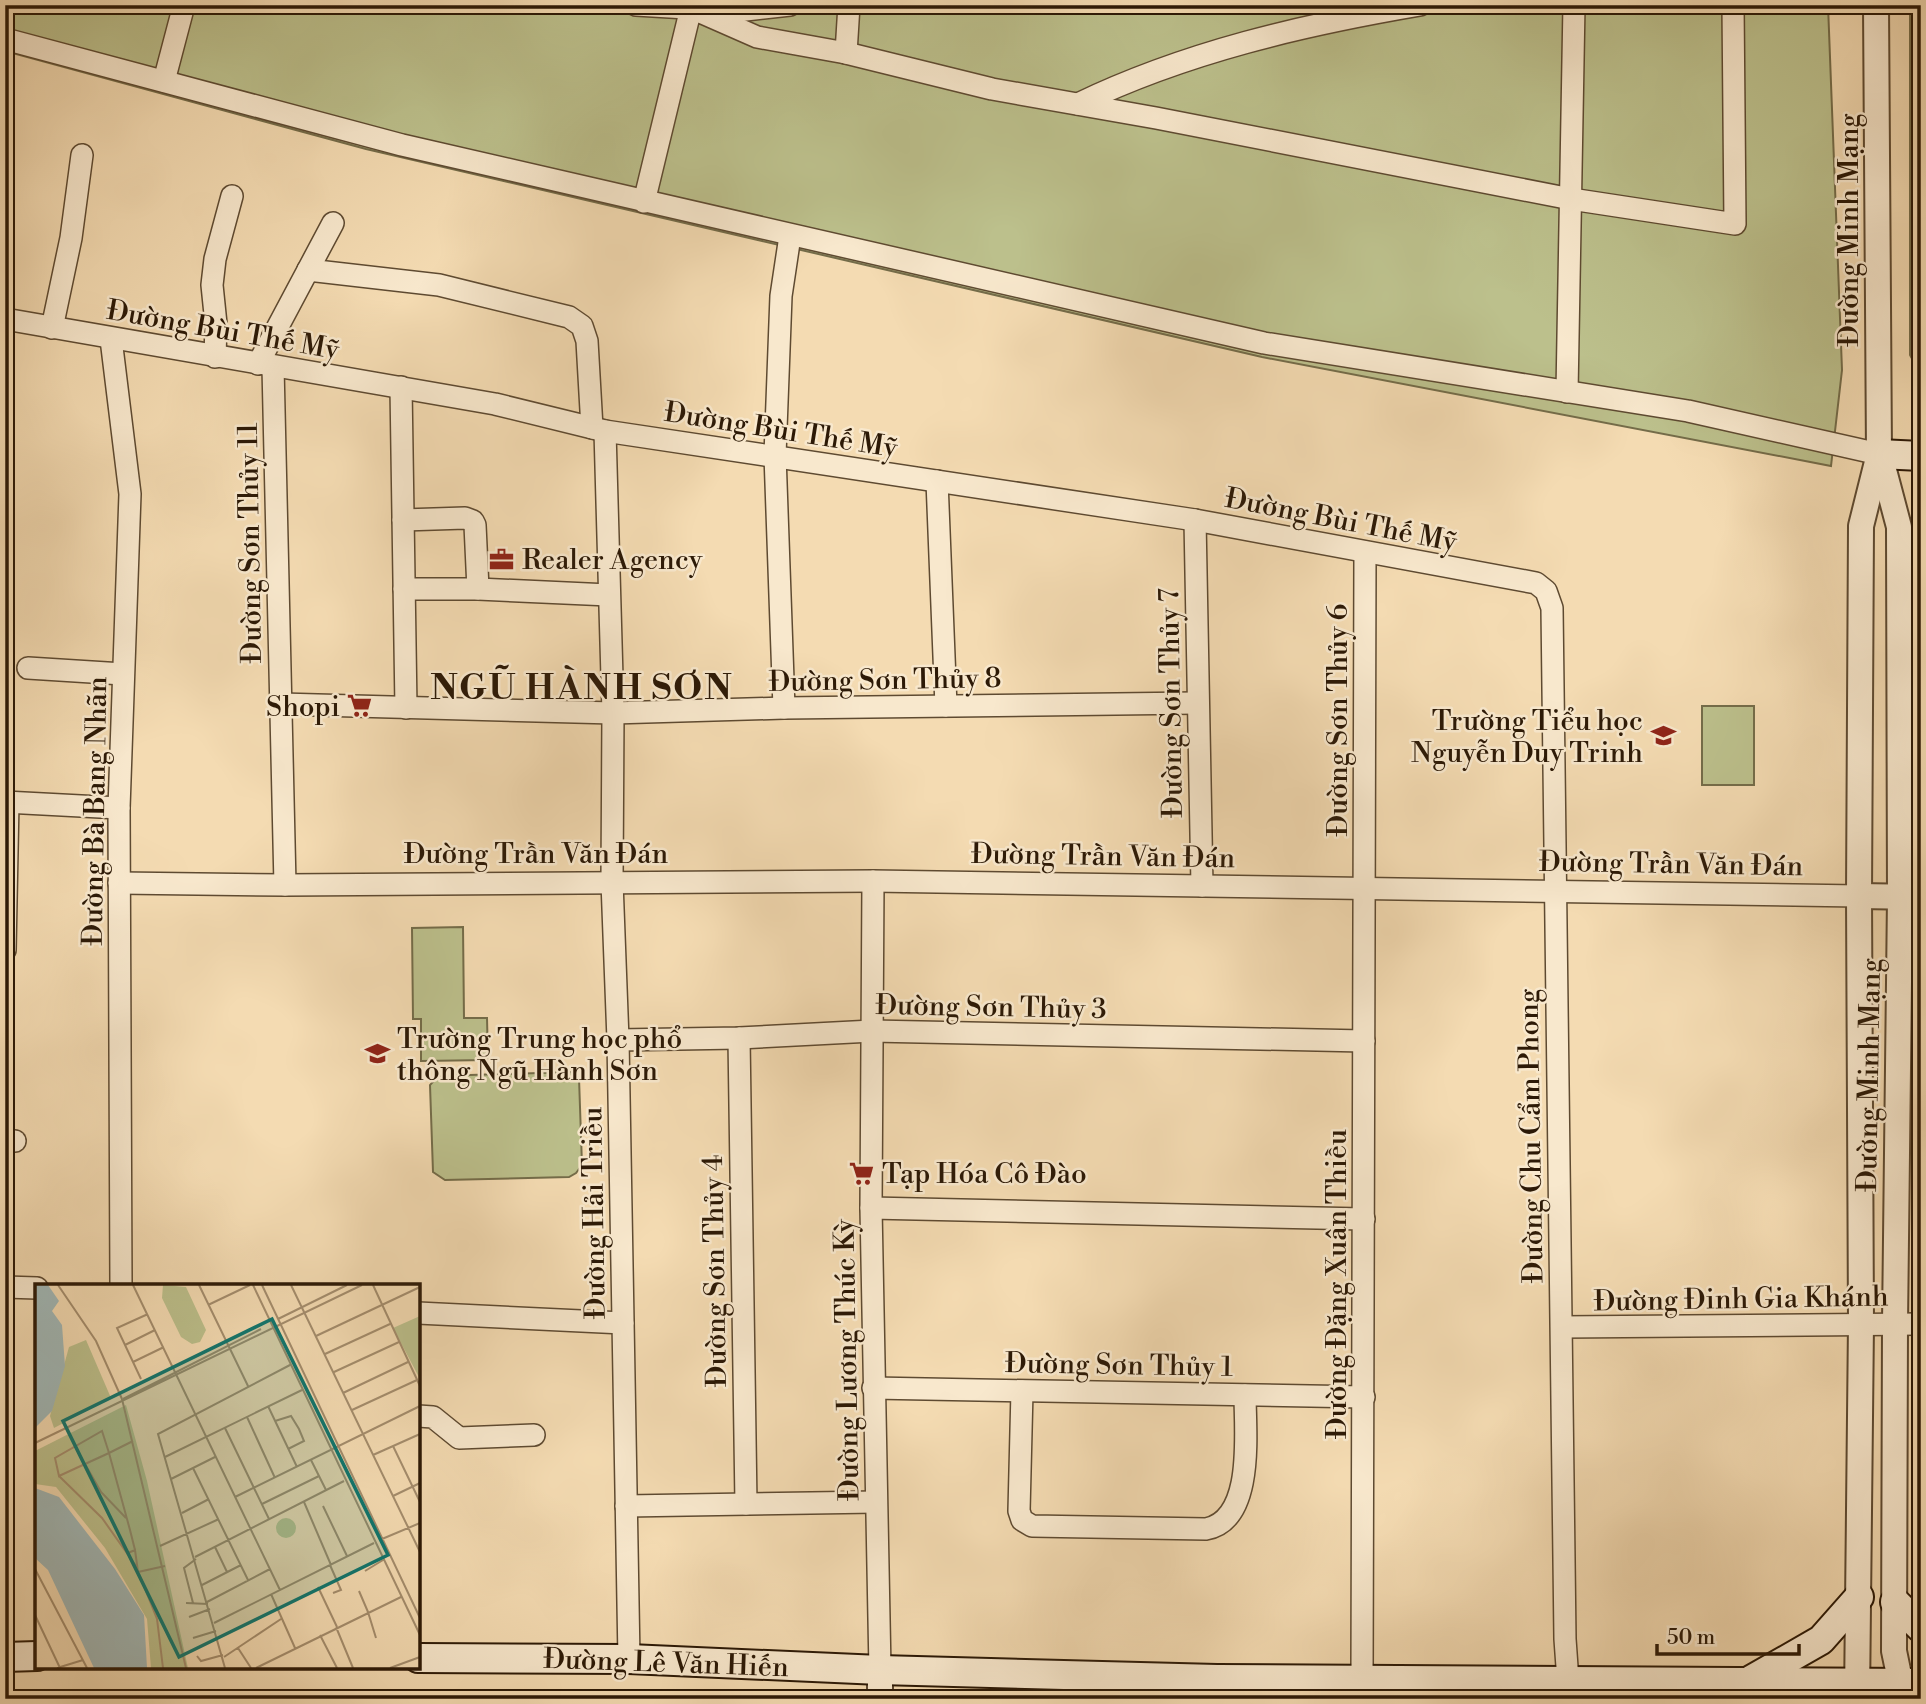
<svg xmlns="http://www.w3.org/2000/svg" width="1926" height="1704" font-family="'Libre Bodoni',serif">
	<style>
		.green { fill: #bcc08c; stroke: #746c49; stroke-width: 2 }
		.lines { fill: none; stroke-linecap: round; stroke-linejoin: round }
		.minor-casing { stroke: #5e4a31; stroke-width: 24 }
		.tertiary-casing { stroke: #5e4a31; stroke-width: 28 }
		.secondary-casing { stroke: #2c1906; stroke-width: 32 }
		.minor { stroke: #f8e8cd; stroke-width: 21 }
		.tertiary { stroke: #f8e8cd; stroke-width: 24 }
		.secondary { stroke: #f8e8cd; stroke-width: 28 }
		.labels { text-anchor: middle; stroke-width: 5; stroke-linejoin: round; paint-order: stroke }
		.street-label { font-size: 28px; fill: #2c1906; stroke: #f8e8cd }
		.poi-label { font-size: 28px; fill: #2c1906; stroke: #f8e8cd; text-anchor: start }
		.district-label { font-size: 35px; font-weight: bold; letter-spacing: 2px; fill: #2c1906; stroke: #f8e8cd }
		.inset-road { fill: none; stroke: #a48d6d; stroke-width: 2 }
		.view { fill: #0f766e; fill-opacity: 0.15; stroke: #0f766e; stroke-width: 3.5 }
		.inset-edge { fill: none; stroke: #2c1906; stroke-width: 3.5 }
	</style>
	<rect width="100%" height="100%" fill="#f4dbb2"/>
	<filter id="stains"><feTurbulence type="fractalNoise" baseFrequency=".00286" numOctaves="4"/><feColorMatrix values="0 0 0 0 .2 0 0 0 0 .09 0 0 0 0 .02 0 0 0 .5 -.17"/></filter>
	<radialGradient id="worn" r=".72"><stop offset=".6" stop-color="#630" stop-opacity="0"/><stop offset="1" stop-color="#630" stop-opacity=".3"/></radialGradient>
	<g class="green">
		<path d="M5,5H1828L1842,370L1831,466L1262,357L366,149L5,51Z"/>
		<path d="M1910,5H1921V375L1910,355Z"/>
		<rect x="1702" y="706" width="52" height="79"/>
		<path d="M463,927L464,1018H487L488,1060L421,1061V1019H413L412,928Z"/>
		<path d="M571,1072L579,1078L582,1165L576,1173L569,1177L445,1180L433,1172L430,1085L438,1076Z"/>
	</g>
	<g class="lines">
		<defs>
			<g id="minor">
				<path d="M636,5L737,11L790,5"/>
				<path d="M5,39L402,145L1264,343L1688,411L1879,454"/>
				<path d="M846,53L992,89L1156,118L1571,199L1735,224L1733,5"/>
				<path d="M164,81L184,5"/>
				<path d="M1078,104C1186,52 1303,25 1420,5"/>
				<path d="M644,202L691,8L757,37L846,53L849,5"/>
				<path d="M308,270L439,285L569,317L582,326L587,341L592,428"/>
				<path d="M5,319L495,404L605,431L1195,520L1536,583L1546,591L1552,608L1565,1639L1568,1681"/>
				<path d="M52,328L71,238L82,155"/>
				<path d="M111,339L130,494L119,808L121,1286"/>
				<path d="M215,357L216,324L212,285L215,259L232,196"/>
				<path d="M258,364L333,223"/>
				<path d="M273,367L285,885"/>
				<path d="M401,387L406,708"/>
				<path d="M1567,392L1574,5"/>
				<path d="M605,431L613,713L612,882L618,1040L629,1659"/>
				<path d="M937,481L946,706"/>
				<path d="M403,520L465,518L473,521L475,525L478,589"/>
				<path d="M1195,520L1202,886"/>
				<path d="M404,589H478L609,595"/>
				<path d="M28,668L123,674"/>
				<path d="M281,704L613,713L784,708L1196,703"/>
				<path d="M784,708L775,455L781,296L790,236"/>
				<path d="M5,802L119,808"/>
				<path d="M873,881L871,1208L880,1670"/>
				<path d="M119,883L285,885L873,881L1859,896"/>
				<path d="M5,950L8,802"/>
				<path d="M739,1038L746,1504"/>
				<path d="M618,1040L739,1038L872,1031L1364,1041"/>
				<path d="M5,1141H15"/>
				<path d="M871,1208L1364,1219"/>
				<path d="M5,1287L37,1288"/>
				<path d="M418,1313L623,1323"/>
				<path d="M1562,1327L1921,1324"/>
				<path d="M873,1388L1364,1397"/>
				<path d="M1022,1391L1019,1511L1022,1520L1032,1526L1206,1529C1255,1520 1245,1431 1245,1395"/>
				<path d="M418,1416L433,1417L459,1438L534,1435"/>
				<path d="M626,1506L876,1502"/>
				<path d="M1362,1680L1365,552"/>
			</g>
			<g id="tertiary">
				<path d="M1880,455L1899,527L1900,897L1895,1324L1894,1651L1904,1699"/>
				<path d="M1859,896L1921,897"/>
				<path d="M880,1699V1670"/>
				<path d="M1857,1699L1861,1323L1859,896L1861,526L1879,454L1876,5"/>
			</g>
			<g id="secondary">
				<path d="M1879,454L1921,456"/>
				<path d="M1895,1602L1921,1628"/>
				<path d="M5,1657L37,1656"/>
				<path d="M418,1658L629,1659L880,1670L1217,1679L1921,1683"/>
				<path d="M1751,1680L1821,1640L1859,1597"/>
			</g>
		</defs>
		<use href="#minor" class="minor-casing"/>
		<use href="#tertiary" class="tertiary-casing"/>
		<use href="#secondary" class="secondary-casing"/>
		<use href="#minor" class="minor"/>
		<use href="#tertiary" class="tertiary"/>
		<use href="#secondary" class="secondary"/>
	</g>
	<defs>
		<symbol id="office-bare" viewBox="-9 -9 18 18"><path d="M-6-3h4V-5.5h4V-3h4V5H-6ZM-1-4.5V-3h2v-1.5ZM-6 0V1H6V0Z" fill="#8f2418" stroke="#f8e8cd" stroke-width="2.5" paint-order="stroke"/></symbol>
		<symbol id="supermarket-bare" viewBox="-9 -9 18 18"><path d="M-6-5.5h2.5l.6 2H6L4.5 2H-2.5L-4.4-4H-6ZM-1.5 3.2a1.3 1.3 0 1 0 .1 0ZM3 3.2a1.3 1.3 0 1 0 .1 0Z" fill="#8f2418" stroke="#f8e8cd" stroke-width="2.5" paint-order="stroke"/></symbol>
		<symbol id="school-bare" viewBox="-9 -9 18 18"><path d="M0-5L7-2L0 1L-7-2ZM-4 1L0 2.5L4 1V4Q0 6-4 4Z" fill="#8f2418" stroke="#f8e8cd" stroke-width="2.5" paint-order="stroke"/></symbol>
	</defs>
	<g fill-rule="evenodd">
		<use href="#office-bare" x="484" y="542" width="35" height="35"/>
		<use href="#supermarket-bare" x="342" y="688" width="35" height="35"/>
		<use href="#school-bare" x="1646" y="718" width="35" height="35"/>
		<use href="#school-bare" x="360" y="1036" width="35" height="35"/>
		<use href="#supermarket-bare" x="844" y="1156" width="35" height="35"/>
	</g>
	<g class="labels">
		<g class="street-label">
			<text transform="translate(1848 230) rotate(-90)" y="10">Đường Minh Mạng</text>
			<text transform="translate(223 329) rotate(10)" y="10">Đường Bùi Thế Mỹ</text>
			<text transform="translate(781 429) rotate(9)" y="10">Đường Bùi Thế Mỹ</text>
			<text transform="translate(1341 519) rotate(11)" y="10">Đường Bùi Thế Mỹ</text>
			<text transform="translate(249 543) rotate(-91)" y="10">Đường Sơn Thủy 11</text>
			<text transform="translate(885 679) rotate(-1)" y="10">Đường Sơn Thủy 8</text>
			<text transform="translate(1170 703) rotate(-91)" y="10">Đường Sơn Thủy 7</text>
			<text transform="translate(1337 720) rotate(-90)" y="10">Đường Sơn Thủy 6</text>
			<text transform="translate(94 811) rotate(-89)" y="10">Đường Bà Bang Nhãn</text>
			<text x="536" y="863">Đường Trần Văn Đán</text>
			<text transform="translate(1103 855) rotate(1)" y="10">Đường Trần Văn Đán</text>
			<text transform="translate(1671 863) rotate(1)" y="10">Đường Trần Văn Đán</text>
			<text transform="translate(991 1006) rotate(1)" y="10">Đường Sơn Thủy 3</text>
			<text transform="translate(1868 1075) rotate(-89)" y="10">Đường Minh Mạng</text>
			<text transform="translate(1530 1136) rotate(-91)" y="10">Đường Chu Cẩm Phong</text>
			<text transform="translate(593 1213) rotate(-91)" y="10">Đường Hải Triều</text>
			<text transform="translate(714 1271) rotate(-91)" y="10">Đường Sơn Thủy 4</text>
			<text transform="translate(1336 1284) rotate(-90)" y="10">Đường Đặng Xuân Thiều</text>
			<text transform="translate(1741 1298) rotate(-1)" y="10">Đường Đinh Gia Khánh</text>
			<text transform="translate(846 1360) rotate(-91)" y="10">Đường Lương Thúc Kỳ</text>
			<text transform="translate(1119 1364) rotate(1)" y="10">Đường Sơn Thủy 1</text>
			<text transform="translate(666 1662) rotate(2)" y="10">Đường Lê Văn Hiến</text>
		</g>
		<g class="poi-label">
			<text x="522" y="569">Realer Agency</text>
			<text x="340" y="716" text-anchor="end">Shopi</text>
			<text x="1643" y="730" text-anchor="end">Trường Tiểu học<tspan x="1643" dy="32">Nguyễn Duy Trinh</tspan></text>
			<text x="397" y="1048">Trường Trung học phổ<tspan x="397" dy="32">thông Ngũ Hành Sơn</tspan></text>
			<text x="882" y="1183">Tạp Hóa Cô Đào</text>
		</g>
		<g class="district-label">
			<text x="582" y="699">NGŨ HÀNH SƠN</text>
		</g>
	</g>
	<g transform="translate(35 1284)">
		<rect width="385" height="385" fill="#f4dbb2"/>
		<path d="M128,1L151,3L171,46L165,58L157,60L146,53L127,14ZM385,32V95L358,44ZM51,56L76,114L19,144L15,132L34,63ZM91,121L112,197L153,384H116L112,335L70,264L21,203L0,200V167ZM241 244a10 10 0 1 1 20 0a10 10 0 1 1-20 0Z" fill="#bcc08c"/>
		<path d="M0,1H13L24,17L17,27L27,41L30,82L17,127L0,144ZM0,204L24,213L80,285L109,331L112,384H59L13,286L0,274Z" fill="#a1b8b7"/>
		<path class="inset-road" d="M23,1L61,57L87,115M98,1L245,306M164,1L213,102M218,1L385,351M227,1L385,334M256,1L385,268M338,1L385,102M173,21L215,1M243,35L312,1M281,52L385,3M90,61L120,46M290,70L355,40M98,78L129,63M299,88L364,58M106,95L82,44L113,30M308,109L373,78M87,115L151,384M88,115L226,45M233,122L262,183M317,126L382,96M212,133L240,194M240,137L256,132L264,145L269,157L253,165M190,144L234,235M98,157L74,169L50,180L24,192L20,174L67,147L74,169L95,246L100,266M0,159L327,1M358,162L385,218M338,171L385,150M130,173L267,106M276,176L291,206M50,180L66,208L91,234M158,184L213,296M24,192L67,234L101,282L122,335L128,384M136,195L180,173M358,212L385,199M200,213L385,122M269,218L296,281M227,220L284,192M288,222L312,272M147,229L174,215M347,255L385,239M125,262L184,235M180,263L192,288M93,269L100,266L103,288L130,282M160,273L309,197M295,281L306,306L298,309M0,285L52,384M330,287L348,276M167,301L206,281M283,303L302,343M324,307L333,328M236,310L260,364M172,318L235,285M151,319L173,320M158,319L149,284L161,275M333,328L341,354M0,331L25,384M154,333L175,325M179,339L339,259M301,343L318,384M285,351L302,384M158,354L181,347M203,364L216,384M162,372L166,377L188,371M189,373L246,335M22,384L48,376M190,384L123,150L255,81M221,384L366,313M355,384L385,373"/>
		<path class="view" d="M237,35L353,271L144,373L28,137Z"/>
		<rect width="385" height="385" class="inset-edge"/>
	</g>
	<rect width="1926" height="1704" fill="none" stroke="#f4dbb2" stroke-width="28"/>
	<rect x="7" y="7" width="1912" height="1690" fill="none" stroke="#2c1906" stroke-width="3.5"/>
	<rect x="14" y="14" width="1898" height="1676" fill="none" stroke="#2c1906" stroke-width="2"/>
	<path d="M1657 1644v10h142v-10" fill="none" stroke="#2c1906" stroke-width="3.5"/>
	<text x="1667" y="1644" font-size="21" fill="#2c1906" stroke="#f8e8cd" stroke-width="5" paint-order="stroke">50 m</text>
	<rect width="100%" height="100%" filter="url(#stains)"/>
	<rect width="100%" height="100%" fill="url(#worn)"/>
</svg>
